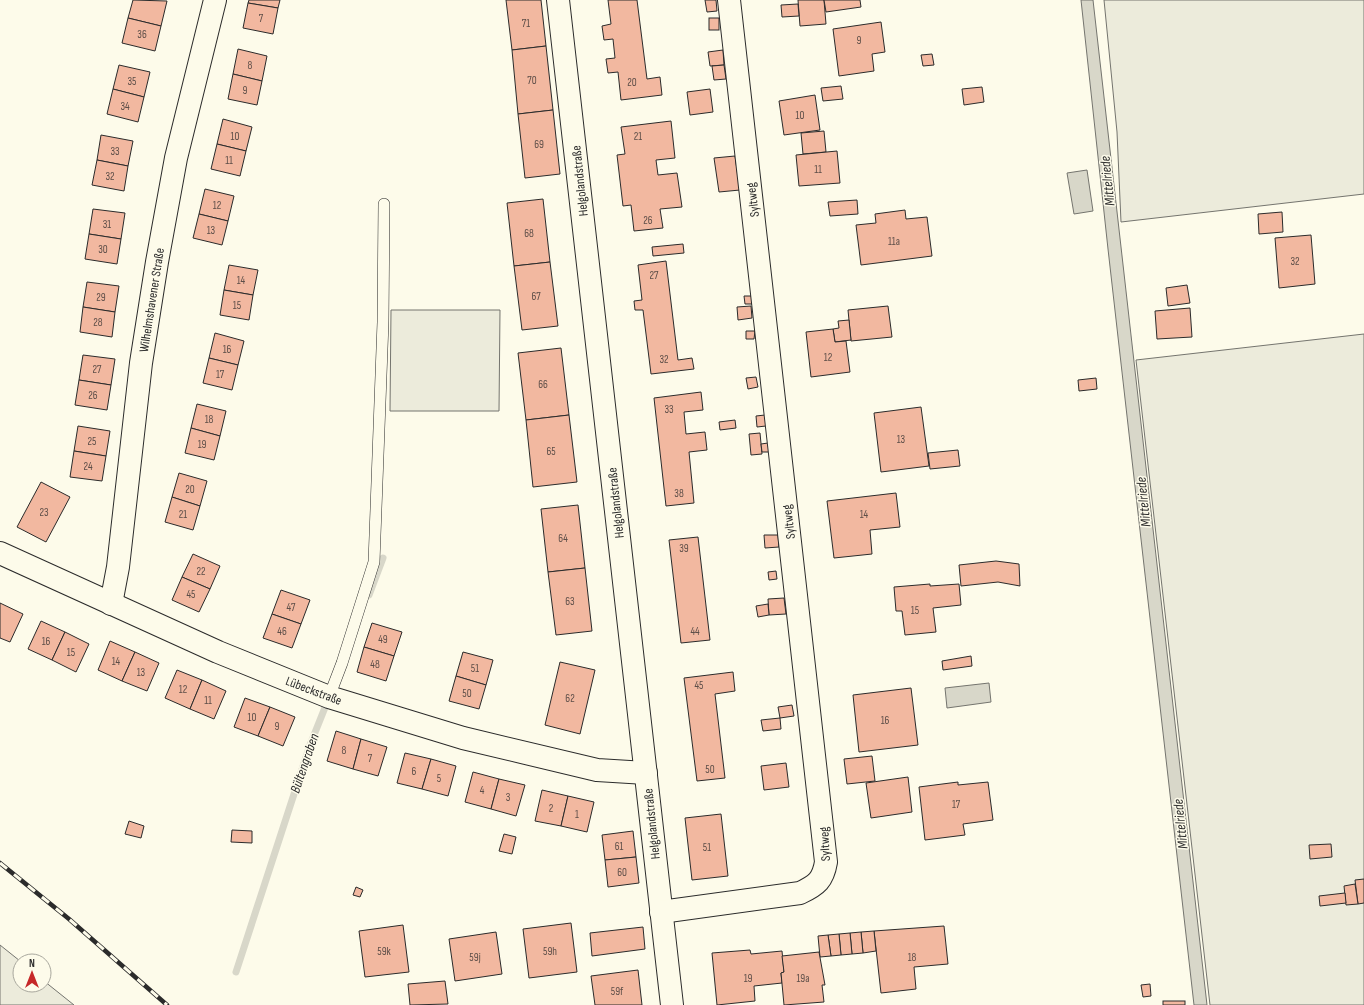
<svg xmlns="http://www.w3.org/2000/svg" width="1364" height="1005" font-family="'Sofia Sans Condensed',sans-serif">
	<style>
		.green { fill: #ecebdb; stroke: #74746e }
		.water { fill: #d8d7c9; stroke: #74746e }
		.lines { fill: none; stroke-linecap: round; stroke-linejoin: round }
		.stream { stroke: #d8d7c9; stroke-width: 7 }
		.building { fill: #f2b8a0; stroke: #2b2b2b }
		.lane-casing { stroke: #2b2b2b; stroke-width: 12 }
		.street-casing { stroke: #2b2b2b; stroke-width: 24 }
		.lane { stroke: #fdfbea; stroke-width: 11 }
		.street { stroke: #fdfbea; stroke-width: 22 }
		.rail-casing { stroke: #2b2b2b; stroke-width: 4.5 }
		.rail { stroke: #fdfbea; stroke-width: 3; stroke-dasharray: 9; stroke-linecap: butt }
		.labels { text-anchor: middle; stroke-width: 3; stroke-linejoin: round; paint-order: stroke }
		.number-label { font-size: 11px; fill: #5d4e48 }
		.street-label { font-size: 13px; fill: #2b2b2b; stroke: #fdfbea }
		.water-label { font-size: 14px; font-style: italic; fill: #2b2b2b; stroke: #fdfbea }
	</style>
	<rect width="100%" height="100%" fill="#fdfbea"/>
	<g class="green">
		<path d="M1104,0H1364V194L1121,222L1117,132Z"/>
		<path d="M391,310H500L499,411H390Z"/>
		<path d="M1364,334V1005H1210L1136,360Z"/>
		<path d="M0,945L20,961V985H44V981L74,1005H0Z"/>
	</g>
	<g class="water">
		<path d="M1081,0H1093L1207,1005H1194L1108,249Z"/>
		<path d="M1087,170L1093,211L1074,214L1067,173Z"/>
		<path d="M989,683L991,702L947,708L945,688Z"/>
	</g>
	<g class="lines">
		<g class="stream">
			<path d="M369,595L383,558"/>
			<path d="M236,972L310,745L328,700"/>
		</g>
	</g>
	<g class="building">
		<path d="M133,0L167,1L161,26L128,18Z"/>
		<path d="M249,0H280L278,8L248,3Z"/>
		<path d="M506,0H541L546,46L512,50Z"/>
		<path d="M608,0H637L647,79L660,77L662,95L621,100L618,72L608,73L606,59L615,58L613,39L604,40L602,26L611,24Z"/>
		<path d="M705,0H716L717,11L707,12Z"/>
		<path d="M798,0H824L826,24L800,26Z"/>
		<path d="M824,0H860L861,7L826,12Z"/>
		<path d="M248,3L278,8L273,34L243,28Z"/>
		<path d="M798,4L799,16L782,17L781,5Z"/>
		<path d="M128,18L161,26L155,51L122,43Z"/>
		<rect x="709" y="18" width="10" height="12"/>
		<path d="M881,22L885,52L872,54L874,71L839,76L833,29Z"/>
		<path d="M546,46L553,110L518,114L512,50Z"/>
		<path d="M238,49L267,56L262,81L233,74Z"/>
		<path d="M723,50L724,65L710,66L708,52Z"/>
		<path d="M932,54L934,65L923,66L921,55Z"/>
		<path d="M119,65L150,72L144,97L113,89Z"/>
		<path d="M724,65L726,79L714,80L712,66Z"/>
		<path d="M233,74L262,81L257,105L228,99Z"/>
		<path d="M841,86L843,99L823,101L821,88Z"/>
		<path d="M982,87L984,102L964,105L962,89Z"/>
		<path d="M113,89L144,97L138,122L107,114Z"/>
		<path d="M710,89L713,112L690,115L687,92Z"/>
		<path d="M815,95L820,130L784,135L779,101Z"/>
		<path d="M553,110L560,174L525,178L518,114Z"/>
		<path d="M223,119L252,127L246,151L217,144Z"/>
		<path d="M671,121L675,158L656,160L658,175L677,173L682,207L660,209L663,228L634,231L631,205L623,206L617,155L625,154L621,127Z"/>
		<path d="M824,131L826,152L803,154L801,133Z"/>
		<path d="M101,135L133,141L128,166L97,160Z"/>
		<path d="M217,144L246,151L240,176L211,169Z"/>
		<path d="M837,151L840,183L799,186L796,155Z"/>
		<path d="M735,156L740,190L719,192L714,158Z"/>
		<path d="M97,160L128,166L124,191L92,185Z"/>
		<path d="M205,189L234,196L228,221L199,214Z"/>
		<path d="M543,199L550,262L514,266L507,203Z"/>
		<path d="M857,200L858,214L830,216L828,202Z"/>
		<path d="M93,209L125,213L121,239L89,234Z"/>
		<path d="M905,210L906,219L927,217L932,256L861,265L856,225L876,223L875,214Z"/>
		<path d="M1282,212L1283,232L1259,234L1258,214Z"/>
		<path d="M199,214L228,221L222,245L193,238Z"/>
		<path d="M89,234L121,239L117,264L85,259Z"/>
		<path d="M1311,235L1315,284L1279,288L1275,238Z"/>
		<path d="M683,244L684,253L653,256L652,247Z"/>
		<path d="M666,261L678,360L692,358L694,369L651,374L643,310H635L634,301L642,300L638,265Z"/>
		<path d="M550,262L558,326L522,330L514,266Z"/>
		<path d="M229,265L258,270L253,295L224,290Z"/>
		<path d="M87,282L119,286L115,312L83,307Z"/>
		<path d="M1187,285L1190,303L1168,306L1166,288Z"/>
		<path d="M224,290L253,295L249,320L220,315Z"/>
		<path d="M744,296H752V304H745Z"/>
		<path d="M751,306L752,318L738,320L737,307Z"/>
		<path d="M888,306L892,337L851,341L848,310Z"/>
		<path d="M83,307L115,312L112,337L80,332Z"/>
		<path d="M1190,308L1192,337L1157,339L1155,311Z"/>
		<path d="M849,320L851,340L835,342L833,329L839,328L838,321Z"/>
		<path d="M833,329L835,342L846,341L850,372L811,377L806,332Z"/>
		<path d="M746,331H755L754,339H746Z"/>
		<path d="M215,333L244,341L238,365L209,358Z"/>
		<path d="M561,348L569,415L526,420L518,353Z"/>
		<path d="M83,355L115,359L111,385L79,380Z"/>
		<path d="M209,358L238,365L232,390L203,383Z"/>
		<path d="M756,377L758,387L748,389L746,378Z"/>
		<path d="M1096,378L1097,389L1079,391L1078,380Z"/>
		<path d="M79,380L111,385L107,410L75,405Z"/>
		<path d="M701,392L703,410L684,412L686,434L705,432L707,450L689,452L694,503L666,506L654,398Z"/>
		<path d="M197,404L226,411L220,436L191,428Z"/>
		<path d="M921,407L929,466L881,472L874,413Z"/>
		<path d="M569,415L577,482L533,487L526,420Z"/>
		<path d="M765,415L766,426L757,427L756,416Z"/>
		<path d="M735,420L736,428L720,430L719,422Z"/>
		<path d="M78,426L110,431L106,456L74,451Z"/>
		<path d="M191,428L220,436L214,460L185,453Z"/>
		<path d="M760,433L762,454L751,455L749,434Z"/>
		<path d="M768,443L769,452H762L761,444Z"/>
		<path d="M958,450L960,466L930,469L928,453Z"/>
		<path d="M74,451L106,456L102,481L70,477Z"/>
		<path d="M179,473L207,481L200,506L172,497Z"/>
		<path d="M41,482L70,497L46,542L17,527Z"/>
		<path d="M896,493L900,527L870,530L872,554L834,558L827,501Z"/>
		<path d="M172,497L200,506L193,530L165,522Z"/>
		<path d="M578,505L585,568L548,572L541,509Z"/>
		<path d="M764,535H778L779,547L765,548Z"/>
		<path d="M698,537L710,640L681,643L669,540Z"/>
		<path d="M193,554L220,566L210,589L182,577Z"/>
		<path d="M996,561L1019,564L1020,586L998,582L961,586L959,565Z"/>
		<path d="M585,568L592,631L556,635L548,572Z"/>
		<path d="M776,571L777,579L769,580L768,572Z"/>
		<path d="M182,577L210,589L199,612L172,600Z"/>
		<path d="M930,584V586L959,584L961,605L933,608L936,632L905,635L902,611H896L894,587Z"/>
		<path d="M281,590L310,600L301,624L272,614Z"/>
		<path d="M784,598L786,614L769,615L768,599Z"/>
		<path d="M0,603L23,614L10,642L0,638Z"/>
		<path d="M768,604L769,615L758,617L756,606Z"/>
		<path d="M272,614L301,624L292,648L263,638Z"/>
		<path d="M41,621L65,632L52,660L28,649Z"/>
		<path d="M372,623L402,632L394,656L364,647Z"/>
		<path d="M65,632L89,644L76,672L52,660Z"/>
		<path d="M110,641L135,652L122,681L98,670Z"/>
		<path d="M364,647L394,656L386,681L357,672Z"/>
		<path d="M135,652L159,663L147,691L122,681Z"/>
		<path d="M463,652L493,660L486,685L456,676Z"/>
		<path d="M971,656L972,666L943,670L942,661Z"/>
		<path d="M560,662L595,670L580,734L545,725Z"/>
		<path d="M177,670L202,680L190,709L165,698Z"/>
		<path d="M733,672L735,691L715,694L725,778L697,781L684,678Z"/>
		<path d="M456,676L486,685L479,709L449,701Z"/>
		<path d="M202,680L226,691L214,719L190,709Z"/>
		<path d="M911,688L918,745L859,752L853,695Z"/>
		<path d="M245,698L270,707L258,736L234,727Z"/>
		<path d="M792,705L794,716L780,718L778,707Z"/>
		<path d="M270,707L295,717L283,746L258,736Z"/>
		<path d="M780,718L781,729L763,731L761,720Z"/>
		<path d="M336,731L361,739L353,769L327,761Z"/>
		<path d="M361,739L387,747L378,776L353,769Z"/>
		<path d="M405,753L431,759L422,789L397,783Z"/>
		<path d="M872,756L875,781L847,784L844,759Z"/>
		<path d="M431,759L456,766L448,796L422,789Z"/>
		<path d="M786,763L789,787L764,790L761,766Z"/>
		<path d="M473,772L499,779L491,809L465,802Z"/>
		<path d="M908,777L912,812L871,818L866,783Z"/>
		<path d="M499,779L525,785L516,816L491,809Z"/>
		<path d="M958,782V785L988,782L993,820L963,824L965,835L925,840L919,787Z"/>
		<path d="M542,790L568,796L561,826L535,821Z"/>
		<path d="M568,796L594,802L587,832L561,826Z"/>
		<path d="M721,814L728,876L692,880L685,818Z"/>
		<path d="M129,821L144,826L141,838L125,834Z"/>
		<path d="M232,830L252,831V843L231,842Z"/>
		<path d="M633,831L636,857L605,860L602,835Z"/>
		<path d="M504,834L516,837L512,854L499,851Z"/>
		<path d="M1331,844L1332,857L1310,859L1309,845Z"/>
		<path d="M636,857L639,883L608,887L605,860Z"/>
		<path d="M1364,879V903L1358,904L1355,880Z"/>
		<path d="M1355,884L1358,904L1346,905L1344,886Z"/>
		<path d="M356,887L363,890L360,897L353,895Z"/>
		<path d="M1345,893L1346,903L1320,906L1319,896Z"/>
		<path d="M571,923L577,972L529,978L523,929Z"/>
		<path d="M403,925L409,972L365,977L359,931Z"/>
		<path d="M944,926L948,964L914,967L916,989L881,993L874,931Z"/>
		<path d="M643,927L645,949L592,956L590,933Z"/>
		<path d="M874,931L876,951L863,953L861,932Z"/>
		<path d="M496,932L502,974L455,981L449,939Z"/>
		<path d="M861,932L863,953L852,954L850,933Z"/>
		<path d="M850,933L852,954L841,955L839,934Z"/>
		<path d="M839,934L841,955L831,956L828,935Z"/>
		<path d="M828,935L831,956L820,957L818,936Z"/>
		<path d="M750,950L751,954L782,951L784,972L781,973L782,983L754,986L755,1001L717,1005L712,953Z"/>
		<path d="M819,952L825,985H822L824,1002L784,1005L781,973L784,972L782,956Z"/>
		<path d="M638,970L642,1005H595L591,976Z"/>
		<path d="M445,981L448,1004L410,1005L408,984Z"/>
		<path d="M1150,984L1151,996L1143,997L1141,985Z"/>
		<rect x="1163" y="1001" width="22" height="4"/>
	</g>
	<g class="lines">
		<defs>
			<path id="lane" d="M329,697L342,663L374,562L383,322L384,204"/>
			<g id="street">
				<path d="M558,0L672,1005"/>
				<path d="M0,553L218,652L329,697L463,738L597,770L646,773"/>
				<path d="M111,604L118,567L141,363L157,262L176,158L215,0"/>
				<path d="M661,912L800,893C817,885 823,880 826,862L729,0"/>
			</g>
		</defs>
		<use href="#lane" class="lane-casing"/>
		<use href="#street" class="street-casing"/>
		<use href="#lane" class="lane"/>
		<use href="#street" class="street"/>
		<defs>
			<path id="rail" d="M0,863L69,919L167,1005"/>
		</defs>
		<use href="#rail" class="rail-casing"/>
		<use href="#rail" class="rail"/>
	</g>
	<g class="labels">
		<g class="number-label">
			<text x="261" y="22">7</text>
			<text x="526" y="27">71</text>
			<text x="142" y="38">36</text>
			<text x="859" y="44">9</text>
			<text x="250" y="69">8</text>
			<text x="532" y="84">70</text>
			<text x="132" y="85">35</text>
			<text x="632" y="86">20</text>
			<text x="245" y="94">9</text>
			<text x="125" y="110">34</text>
			<text x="800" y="119">10</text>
			<text x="235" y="140">10</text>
			<text x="638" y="140">21</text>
			<text x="539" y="148">69</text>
			<text x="115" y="155">33</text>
			<text x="229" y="164">11</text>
			<text x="818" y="173">11</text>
			<text x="110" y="180">32</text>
			<text x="217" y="209">12</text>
			<text x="648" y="224">26</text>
			<text x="107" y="228">31</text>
			<text x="211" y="234">13</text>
			<text x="529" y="237">68</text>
			<text x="894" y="245">11a</text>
			<text x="103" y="253">30</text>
			<text x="1295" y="265">32</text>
			<text x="654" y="279">27</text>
			<text x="241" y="284">14</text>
			<text x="536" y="300">67</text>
			<text x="101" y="301">29</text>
			<text x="237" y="309">15</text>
			<text x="98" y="326">28</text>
			<text x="227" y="353">16</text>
			<text x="828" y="361">12</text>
			<text x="664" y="363">32</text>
			<text x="97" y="373">27</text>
			<text x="220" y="378">17</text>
			<text x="543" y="388">66</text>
			<text x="93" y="399">26</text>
			<text x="669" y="413">33</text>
			<text x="209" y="423">18</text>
			<text x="901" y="443">13</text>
			<text x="92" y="445">25</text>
			<text x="202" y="448">19</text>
			<text x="551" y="455">65</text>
			<text x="88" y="470">24</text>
			<text x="190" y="493">20</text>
			<text x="679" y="497">38</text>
			<text x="44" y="516">23</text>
			<text x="183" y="518">21</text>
			<text x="864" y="518">14</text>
			<text x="563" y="542">64</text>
			<text x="684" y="552">39</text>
			<text x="201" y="575">22</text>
			<text x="191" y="598">45</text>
			<text x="570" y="605">63</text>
			<text x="291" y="611">47</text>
			<text x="915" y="614">15</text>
			<text x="282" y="635">46</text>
			<text x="695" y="635">44</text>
			<text x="383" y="643">49</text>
			<text x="46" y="645">16</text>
			<text x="71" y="656">15</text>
			<text x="116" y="665">14</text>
			<text x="375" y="668">48</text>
			<text x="475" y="672">51</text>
			<text x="141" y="676">13</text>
			<text x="699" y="689">45</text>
			<text x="183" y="693">12</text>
			<text x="467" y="697">50</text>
			<text x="570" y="702">62</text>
			<text x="208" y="704">11</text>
			<text x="252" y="721">10</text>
			<text x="885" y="724">16</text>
			<text x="277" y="730">9</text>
			<text x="344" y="754">8</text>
			<text x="370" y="762">7</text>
			<text x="710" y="773">50</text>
			<text x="414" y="775">6</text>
			<text x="439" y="782">5</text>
			<text x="482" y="794">4</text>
			<text x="508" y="801">3</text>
			<text x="956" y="808">17</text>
			<text x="551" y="812">2</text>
			<text x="577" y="818">1</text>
			<text x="619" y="850">61</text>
			<text x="707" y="851">51</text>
			<text x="622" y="876">60</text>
			<text x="384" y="955">59k</text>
			<text x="550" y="955">59h</text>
			<text x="475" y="961">59j</text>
			<text x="912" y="961">18</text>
			<text x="748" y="982">19</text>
			<text x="803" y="982">19a</text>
			<text x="617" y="995">59f</text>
		</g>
		<g class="street-label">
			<text transform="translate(579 181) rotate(-96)" y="5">Helgolandstraße</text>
			<text transform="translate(752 200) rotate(-97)" y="5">Syltweg</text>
			<text transform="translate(151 300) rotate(-81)" y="5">Wilhelmshavener Straße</text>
			<text transform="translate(615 503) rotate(-96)" y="5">Helgolandstraße</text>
			<text transform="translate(788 522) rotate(-97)" y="5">Syltweg</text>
			<text transform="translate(314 690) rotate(21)" y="5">Lübeckstraße</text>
			<text transform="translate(651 824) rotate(-96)" y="5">Helgolandstraße</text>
			<text transform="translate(824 844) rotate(-93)" y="5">Syltweg</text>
		</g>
		<g class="water-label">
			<text transform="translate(1107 181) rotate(-96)" y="5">Mittelriede</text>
			<text transform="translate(1143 502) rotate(-96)" y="5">Mittelriede</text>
			<text transform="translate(304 763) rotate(-71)" y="5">Bültengraben</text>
			<text transform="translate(1180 824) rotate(-96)" y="5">Mittelriede</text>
		</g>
	</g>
	<g transform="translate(32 973)"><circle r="19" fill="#fdfbea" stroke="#a9a89e"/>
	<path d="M0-3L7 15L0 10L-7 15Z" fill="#c62828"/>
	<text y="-6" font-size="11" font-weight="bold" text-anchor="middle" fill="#2b2b2b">N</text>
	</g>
</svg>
